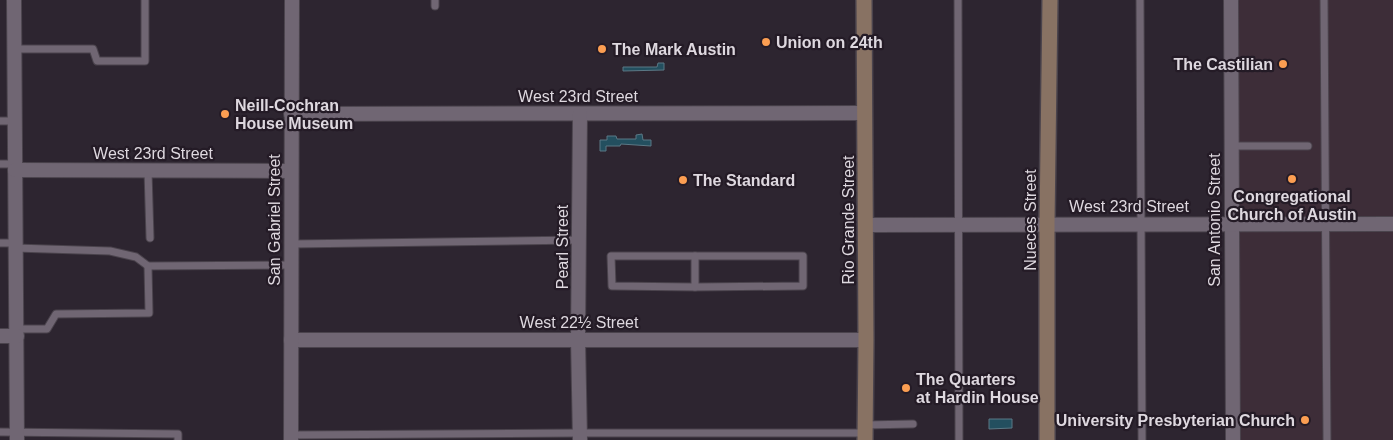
<svg xmlns="http://www.w3.org/2000/svg" width="1393" height="440" font-family="Arial,sans-serif">
	<style>
		.commercial { fill: #3d2d38 }
		.water { fill: #234f5f; stroke: #5b7885 }
		.lines { fill: none; stroke-linecap: round; stroke-linejoin: round }
		.lane-casing { stroke: #4a434c; stroke-width: 9 }
		.street-casing { stroke: #4a434c; stroke-width: 16 }
		.secondary-casing { stroke: #4a434c; stroke-width: 18 }
		.lane { stroke: #706673; stroke-width: 7 }
		.street { stroke: #706673; stroke-width: 14 }
		.secondary { stroke: #887263; stroke-width: 15 }
		.poi-dot { fill: #fb9e52; stroke: #241b26; stroke-width: 2 }
		.labels { text-anchor: middle; stroke-width: 4.5; stroke-linejoin: round; paint-order: stroke }
		.poi-label { font-size: 16px; font-weight: bold; fill: #ded8df; stroke: #241b26; text-anchor: start }
		.street-label { font-size: 16px; fill: #ded8df; stroke: #241b26 }
	</style>
	<rect width="100%" height="100%" fill="#2d2530"/>
	<path class="commercial" d="M1237,0H1393V440H1239Z"/>
	<g class="water">
		<path d="M658,63H664V70L623,71V67H657Z"/>
		<path d="M642,134L643,140H651V146L621,144L620,146H606V151H600V140H607V136H616L617,139H636V135Z"/>
		<path d="M989,419H1012V428L989,429Z"/>
	</g>
	<g class="lines">
		<defs>
			<g id="lane">
				<path d="M435,0V6"/>
				<path d="M958,0L959,440"/>
				<path d="M1140,0L1142,440"/>
				<path d="M1324,0L1327,440"/>
				<path d="M15,49H93L97,61H145V0"/>
				<path d="M0,121H15"/>
				<path d="M1231,146H1308"/>
				<path d="M0,164H15"/>
				<path d="M148,171L150,238"/>
				<path d="M0,243H15"/>
				<path d="M292,244L580,240"/>
				<path d="M15,248L110,251L136,257L148,266L292,265"/>
				<path d="M611,256H803V286L695,287L612,286Z"/>
				<path d="M695,287V256"/>
				<path d="M17,329H47L56,314L149,313L148,266"/>
				<path d="M865,425L913,424"/>
				<path d="M0,432L178,434V440"/>
				<path d="M291,435L580,433H865"/>
			</g>
			<g id="street">
				<path d="M14,0L17,440"/>
				<path d="M1231,0L1233,440"/>
				<path d="M291,114L865,113"/>
				<path d="M580,114L578,339L580,440"/>
				<path d="M15,170L291,171"/>
				<path d="M865,225L1393,224"/>
				<path d="M0,336H17"/>
				<path d="M291,340H866"/>
				<path d="M291,440L292,0"/>
			</g>
			<g id="secondary">
				<path d="M864,0L866,340L865,440"/>
				<path d="M1047,440V223L1050,0"/>
			</g>
		</defs>
		<use href="#lane" class="lane-casing"/>
		<use href="#street" class="street-casing"/>
		<use href="#secondary" class="secondary-casing"/>
		<use href="#lane" class="lane"/>
		<use href="#street" class="street"/>
		<use href="#secondary" class="secondary"/>
	</g>
	<g class="poi-dot">
		<circle cx="766" cy="42" r="5"/>
		<circle cx="602" cy="49" r="5"/>
		<circle cx="1283" cy="64" r="5"/>
		<circle cx="225" cy="114" r="5"/>
		<circle cx="1292" cy="179" r="5"/>
		<circle cx="683" cy="180" r="5"/>
		<circle cx="906" cy="388" r="5"/>
		<circle cx="1305" cy="420" r="5"/>
	</g>
	<g class="labels">
		<g class="poi-label">
			<text x="776" y="48">Union on 24th</text>
			<text x="612" y="55">The Mark Austin</text>
			<text x="1273" y="70" text-anchor="end">The Castilian</text>
			<text x="235" y="111">Neill-Cochran<tspan x="235" dy="18">House Museum</tspan></text>
			<text x="693" y="186">The Standard</text>
			<text x="1292" y="202" text-anchor="middle">Congregational<tspan x="1292" dy="18">Church of Austin</tspan></text>
			<text x="916" y="385">The Quarters<tspan x="916" dy="18">at Hardin House</tspan></text>
			<text x="1295" y="426" text-anchor="end">University Presbyterian Church</text>
		</g>
		<g class="street-label">
			<text x="578" y="102">West 23rd Street</text>
			<text x="153" y="159">West 23rd Street</text>
			<text x="1129" y="212">West 23rd Street</text>
			<text transform="translate(274 220) rotate(-90)" y="6">San Gabriel Street</text>
			<text transform="translate(848 220) rotate(-90)" y="6">Rio Grande Street</text>
			<text transform="translate(1030 220) rotate(-90)" y="6">Nueces Street</text>
			<text transform="translate(1214 220) rotate(-90)" y="6">San Antonio Street</text>
			<text transform="translate(562 247) rotate(-90)" y="6">Pearl Street</text>
			<text x="579" y="328">West 22½ Street</text>
		</g>
	</g>
</svg>
